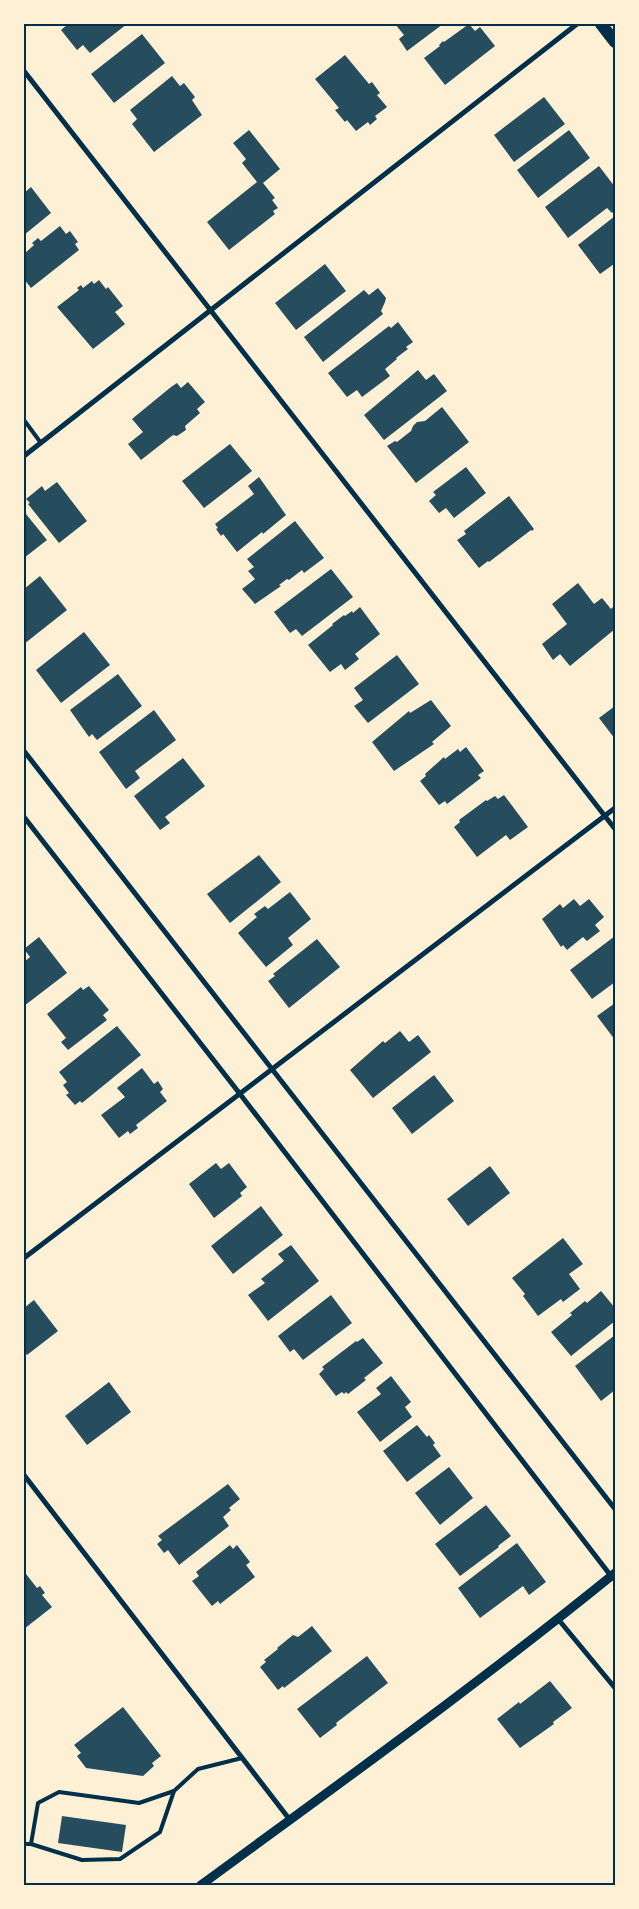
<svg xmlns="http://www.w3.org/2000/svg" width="639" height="1909" font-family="'Source Sans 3',sans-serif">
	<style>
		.building { fill: #264d5e }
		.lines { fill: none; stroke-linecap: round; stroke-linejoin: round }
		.service { stroke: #003049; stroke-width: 4 }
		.minor { stroke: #003049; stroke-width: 5 }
		.tertiary { stroke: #003049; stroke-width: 9 }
		.primary { stroke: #003049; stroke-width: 12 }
		.neatline { fill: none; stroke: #003049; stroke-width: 2 }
	</style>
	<rect width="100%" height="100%" fill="#fdf0d5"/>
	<g class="building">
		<path d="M68,24H127L90,53L83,45L77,50L61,30Z"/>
		<path d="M395,24H443L407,51L399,39L404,35Z"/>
		<path d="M469,24L475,31L480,27L495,46L445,85L424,58L440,46L439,45L443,41L444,42Z"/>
		<path d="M142,34L165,63L114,103L91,74Z"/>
		<path d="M345,55L369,84L372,82L380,93L377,95L387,107L375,116L377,119L370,125L368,122L356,131L347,120L345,122L335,110L339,108L315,79Z"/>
		<path d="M172,76L180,86L184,83L195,97L192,100L202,115L154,152L132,124L137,119L130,110Z"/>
		<path d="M544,97L565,124L514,162L494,135Z"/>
		<path d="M249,130L280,169L263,183L275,198L272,200L278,208L273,211L275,214L229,250L207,222L257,182L242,163L246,159L233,143Z"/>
		<path d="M569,130L590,158L538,198L517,170Z"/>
		<path d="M599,166L615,187V210L612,213L607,208L568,238L545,207Z"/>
		<path d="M31,187L51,213L24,235V193Z"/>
		<path d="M615,216V266L614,264L600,274L578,245Z"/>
		<path d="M60,226L66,234L70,231L78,242L75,244L79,250L31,288L24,279V254L34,245L32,243L38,238L41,241Z"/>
		<path d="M325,264L346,291L296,330L275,303Z"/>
		<path d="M99,280L106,289L108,287L123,306L115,312L125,324L93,349L57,307L79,290L77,288L81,285L83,288L92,281L94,284Z"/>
		<path d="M378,288L386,298L385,302L381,311L383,314L323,362L304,337L364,290L369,295Z"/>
		<path d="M398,322L413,342L406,347L408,349L396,358L397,359L385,369L390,376L362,397L357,390L347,397L328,373L389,326L391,328Z"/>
		<path d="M418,370L426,380L434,374L447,391L384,440L364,415Z"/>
		<path d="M188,382L205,402L197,409L200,413L185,426L186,430L177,436L173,435L141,460L128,444L143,432L132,419L171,387L177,383L181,388Z"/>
		<path d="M442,407L469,442L416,483L387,446L395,441L397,442L411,431L413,426L417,422L425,421Z"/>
		<path d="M230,444L252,471L204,508L182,481Z"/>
		<path d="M466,467L486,493L454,518L446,508L439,513L429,501L436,495L433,492Z"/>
		<path d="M259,477L286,515L263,534L262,532L237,552L223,534L221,536L216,529L218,528L215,524L254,494L248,486Z"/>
		<path d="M57,482L87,521L59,543L28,504L30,503L26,499L42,486L45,491Z"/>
		<path d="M509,496L534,529L532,531L531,530L489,562L488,561L479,568L457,540L466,534L464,531Z"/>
		<path d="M24,513L26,514L47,540L24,558Z"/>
		<path d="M295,521L324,558L304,573L302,570L289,580L287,579L279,585L281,586L255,604L242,589L255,579L248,571L254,567L247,559Z"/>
		<path d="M331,569L353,597L302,636L296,629L290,633L274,612Z"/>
		<path d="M40,576L67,610L24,644V589Z"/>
		<path d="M578,583L594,604L602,598L611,609L615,605V629L570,666L560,654L553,660L542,644L567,624L552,604Z"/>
		<path d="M360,607L380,634L355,654L359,659L345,670L341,664L330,672L308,645L333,625L332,624L344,615L345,616L352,611L353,613Z"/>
		<path d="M84,632L110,665L61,703L36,670Z"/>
		<path d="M397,655L419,684L368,723L354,706L363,700L354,688Z"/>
		<path d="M118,674L142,706L97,740L92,734L89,737L70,710Z"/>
		<path d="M431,700L451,726L432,742L434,744L394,771L372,742L409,711L410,713Z"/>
		<path d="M615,706V739L599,718Z"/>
		<path d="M154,710L176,740L135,771L140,778L126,789L99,752Z"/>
		<path d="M466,747L484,771L478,775L481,778L447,804L445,801L439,805L420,781L426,776L425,774L444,757L445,759L458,749L460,752Z"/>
		<path d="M183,758L205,786L165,817L170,823L160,830L134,796Z"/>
		<path d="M504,795L528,827L510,840L506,835L477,857L454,827L460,822L459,820L486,800L487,801L495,796L498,799Z"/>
		<path d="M259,855L281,882L230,923L207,894Z"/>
		<path d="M290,892L311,919L288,938L293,945L266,967L238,933L257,917L254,914L265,906L268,909Z"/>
		<path d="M574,899L580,906L589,899L604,917L595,925L600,931L587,941L583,937L567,950L563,945L561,947L542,919L560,904L563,908Z"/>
		<path d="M615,936V982L592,999L570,970Z"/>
		<path d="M39,937L67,973L24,1006V962L30,957L24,949Z"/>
		<path d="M317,939L340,967L289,1008L268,981L275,976L273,974Z"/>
		<path d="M89,986L109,1010L103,1015L107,1020L68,1050L61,1042L66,1038L47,1014L81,987L83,990Z"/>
		<path d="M615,1003V1040L597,1016Z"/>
		<path d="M117,1026L141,1055L82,1103L80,1101L75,1105L66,1095L69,1093L63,1085L67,1082L59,1072Z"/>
		<path d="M400,1031L409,1042L418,1035L431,1052L373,1098L350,1070L383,1041L385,1043Z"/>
		<path d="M142,1068L154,1084L158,1081L163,1089L160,1092L167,1101L136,1125L138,1128L130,1134L128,1131L119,1138L101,1115L125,1097L117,1088Z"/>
		<path d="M434,1075L454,1101L412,1134L392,1108Z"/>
		<path d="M216,1163L221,1169L229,1163L247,1187L240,1193L242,1196L214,1218L189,1184Z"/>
		<path d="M490,1166L510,1193L468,1226L447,1199Z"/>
		<path d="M261,1206L283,1235L233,1274L211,1246Z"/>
		<path d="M563,1238L583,1264L569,1274L580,1289L563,1302L561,1299L538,1316L523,1296L525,1294L512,1278Z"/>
		<path d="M291,1245L319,1281L268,1321L248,1295L265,1283L261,1279L284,1261L278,1254Z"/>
		<path d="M601,1291L615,1308V1321L571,1356L551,1332L572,1315L570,1313L585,1301L587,1303Z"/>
		<path d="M331,1295L352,1323L303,1360L294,1349L290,1352L278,1336Z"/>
		<path d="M34,1300L58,1331L27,1355L24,1351V1308Z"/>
		<path d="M615,1335V1390L601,1401L575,1366Z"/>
		<path d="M363,1338L383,1363L364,1378L366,1380L348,1394L346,1392L344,1394L342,1392L336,1396L319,1374L324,1369L322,1367L356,1341L357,1342Z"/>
		<path d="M391,1376L411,1402L405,1407L412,1417L380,1442L357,1412L381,1394L376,1388Z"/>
		<path d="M109,1382L131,1412L87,1445L65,1416Z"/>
		<path d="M417,1425L427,1437L429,1435L435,1443L433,1445L441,1456L407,1482L383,1451Z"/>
		<path d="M449,1467L473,1498L440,1525L415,1493Z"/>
		<path d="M228,1484L240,1499L229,1508L231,1510L223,1517L229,1526L179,1565L168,1550L164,1553L157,1544L162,1540L158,1536Z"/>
		<path d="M486,1505L511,1536L498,1546L499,1547L460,1576L435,1544Z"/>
		<path d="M517,1543L546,1582L529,1595L523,1586L480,1618L458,1588Z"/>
		<path d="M230,1545L233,1549L237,1545L250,1562L246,1565L255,1577L220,1604L218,1601L212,1606L192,1581L199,1576L196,1572Z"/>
		<path d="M26,1574L37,1588L40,1586L45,1593L42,1595L52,1607L24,1629V1576Z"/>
		<path d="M312,1626L332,1651L284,1688L283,1686L278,1690L260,1667L266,1662L264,1660L278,1649L277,1648L293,1635L298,1637Z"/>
		<path d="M367,1656L388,1683L336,1723L337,1725L320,1738L297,1709Z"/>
		<path d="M550,1681L572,1708L553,1722L554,1724L520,1748L497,1719L519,1702L520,1704Z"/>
		<path d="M123,1707L161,1756L152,1763L154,1766L143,1776L86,1768L77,1756L81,1753L74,1745Z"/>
		<path d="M62,1816L126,1825L122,1852L58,1843Z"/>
	</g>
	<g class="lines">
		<g class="service">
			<path d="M24,420L41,443"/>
			<path d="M24,1844H31L82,1860L120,1859L160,1832L174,1791L198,1769L242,1758"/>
			<path d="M31,1844L38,1803L59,1792L139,1803L174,1791"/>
		</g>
		<g class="minor">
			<path d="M24,71L615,829"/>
			<path d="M24,456L577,24"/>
			<path d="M24,751L615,1509"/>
			<path d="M24,817L240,1094L611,1576"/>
			<path d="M24,1258L615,808"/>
			<path d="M24,1475L290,1820"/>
			<path d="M558,1619L615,1688"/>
		</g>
		<path class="tertiary" d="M201,1885C340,1783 481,1682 615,1573"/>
		<path class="primary" d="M601,24L615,42"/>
	</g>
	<rect width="639" height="1909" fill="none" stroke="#fdf0d5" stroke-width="50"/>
	<rect x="25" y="25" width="589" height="1859" class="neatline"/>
</svg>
